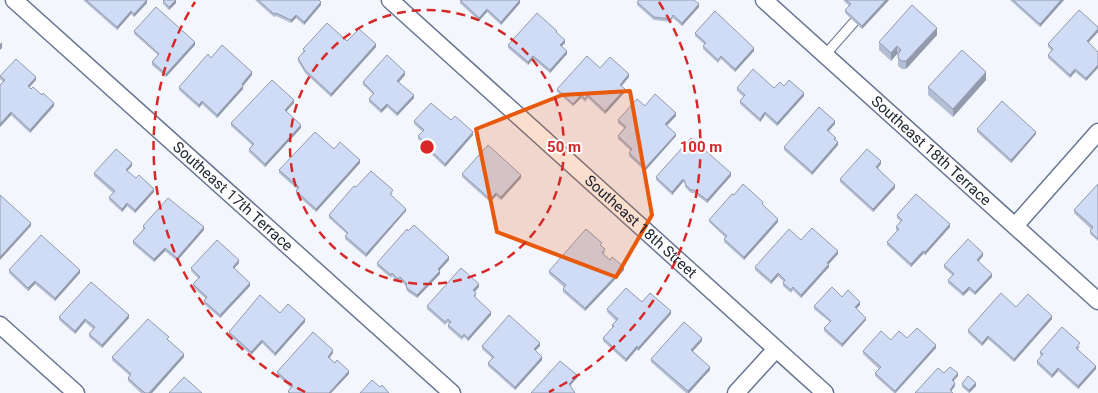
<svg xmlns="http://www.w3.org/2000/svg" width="1098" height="393" font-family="Roboto,sans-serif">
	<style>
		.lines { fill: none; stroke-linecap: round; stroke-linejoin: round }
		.lane-casing { stroke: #687693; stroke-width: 11 }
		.street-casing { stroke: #687693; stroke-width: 19 }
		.lane { stroke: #fff; stroke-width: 9 }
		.street { stroke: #fff; stroke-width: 16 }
		.wall { fill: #b3bdd3 }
		.shaded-wall { fill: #929aac }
		.building { fill: #d0dcf5; stroke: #929aac }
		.marked { fill: #e8590c; fill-opacity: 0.2; stroke: #e8590c; stroke-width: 4; stroke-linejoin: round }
		.ring { fill: none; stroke: #d62828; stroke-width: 2.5; stroke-dasharray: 9 6 }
		.labels { text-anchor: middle; stroke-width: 4; stroke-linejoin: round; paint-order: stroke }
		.street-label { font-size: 15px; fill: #212632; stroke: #fff }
		.centre { fill: #d62828; stroke: #fff; stroke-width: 2.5 }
		.ring-label { font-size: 15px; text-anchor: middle; font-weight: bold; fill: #d62828; stroke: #fff; stroke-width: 4; stroke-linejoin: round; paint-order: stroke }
	</style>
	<rect width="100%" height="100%" fill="#f3f6fd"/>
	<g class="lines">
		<defs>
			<path id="lane" d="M825,55L854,22"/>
			<g id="street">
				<path id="s1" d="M14,0L452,393"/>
				<path id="s2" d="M390,0L825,393"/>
				<path id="s3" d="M764,0L1098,301"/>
				<path d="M1015,226L1098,132"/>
				<path d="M0,325L76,393"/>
				<path d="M736,393L776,349"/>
			</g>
		</defs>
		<use href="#lane" class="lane-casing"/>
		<use href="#street" class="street-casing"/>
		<use href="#lane" class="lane"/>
		<use href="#street" class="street"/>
	</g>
	<g class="wall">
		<path d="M83,0H147V3L134,17L131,14L117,30Z"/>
		<path d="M255,0H319L321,5L304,25L296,18L291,23L276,16L274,17Z"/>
		<path d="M460,0L520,3L501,25L487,12L479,21L460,3Z"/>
		<path d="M843,0H889L862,29L845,13V10L849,6Z"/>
		<path d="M1010,0H1064L1040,27Z"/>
		<path d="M163,1L176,3L169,10L163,4Z"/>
		<path d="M637,2L699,7L682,26L673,18L671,22L654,20L637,5Z"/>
		<path d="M1098,27V32L1088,43L1086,81L1075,72L1070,78L1048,58V55L1052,51L1048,47V44Z"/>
		<path d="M134,31L195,45L166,77L152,65V62L158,55L134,34Z"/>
		<path d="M557,33L565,43L562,46L567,54L550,73L533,59L528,65L508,48V45Z"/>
		<path d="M695,33L754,51L735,72L721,59L718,63L703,49V46L704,44L695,36Z"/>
		<path d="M937,35L906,69H902L898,66V55L897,54L891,61L879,50V42Z"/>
		<path d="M347,41L376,47L331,97L305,73L298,61V58L303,52V49Z"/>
		<path d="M211,58L252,75L243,86V89L217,118L202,104L199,108L179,90V87Z"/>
		<path d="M600,68L629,77L621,86L625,92L605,114L588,98L585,102L581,98L573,106L557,92V89Z"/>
		<path d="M405,75L399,82L414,98L397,116L387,107L381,113L369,102V99L373,94L363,85V82Z"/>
		<path d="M0,76L36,80L29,87L54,106L30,133L11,115L0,127V85L3,82L0,79Z"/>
		<path d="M986,80L953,117L928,95V87Z"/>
		<path d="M784,86L804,96L777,126L765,115L760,122L740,104V101L744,97L737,91V88H774Z"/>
		<path d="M294,103L286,111L301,128L265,167L249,152V149L252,145L231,126V123Z"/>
		<path d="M645,106L676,116L667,126L676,136L645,171L629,156V153L631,151L618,139V136L624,128L618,123V120Z"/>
		<path d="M451,120L473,135L445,167L427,150V147L418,139V136L423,132L414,124V121Z"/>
		<path d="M835,124L828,131L836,140L838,145L812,175L784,150V147Z"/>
		<path d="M977,129L1036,134L1011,163L977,132Z"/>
		<path d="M334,149L360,163L316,212L296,194V191L297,189L279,173V170Z"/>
		<path d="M881,164L878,168L895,188L873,212L840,182V179Z"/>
		<path d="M132,166L127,171L154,192L135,213L127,206L122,212L109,200V197L113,193L94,176V173Z"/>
		<path d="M462,174L521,178L501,200L496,196L490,202L462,177Z"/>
		<path d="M731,176L707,203L694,193H691L685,187V183L683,182L672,195L656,180V177Z"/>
		<path d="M1098,184V241L1090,234V231L1091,229L1074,213V210Z"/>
		<path d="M356,187L393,193L391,195L406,211L366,257L345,239V236L347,234L329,218V215Z"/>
		<path d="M734,195L763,205L778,222L744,260L724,242V239L725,237L709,222V220Z"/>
		<path d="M897,215L950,227L925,255L923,254L911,267L887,245V242L897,231L896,230V227L901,222L897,218Z"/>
		<path d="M143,226L204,230L177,261L165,251L154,262L133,244V241L143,230Z"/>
		<path d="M801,240L838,254L829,264V267L801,298L793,290L791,293L783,286V283L784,282L778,276L771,284L755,270V267Z"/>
		<path d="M601,246L605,252L603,254L610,260L624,270L585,311L563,292V289L564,287L549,274V271Z"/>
		<path d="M983,256L978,261L992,277L975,295L969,290L963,296L948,283V280L952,275L944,268V265Z"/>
		<path d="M449,260L439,271L440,274L417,298L408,292L406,289V286L400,280L398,282L392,276L391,278L377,266V263Z"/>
		<path d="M239,263L234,268L250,286L220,318L204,304V301L206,299L193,287V284L198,278L191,271V268Z"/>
		<path d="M9,270L80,273L55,301L35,284L28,291L9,273Z"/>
		<path d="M479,287L475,292L476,296L475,297L491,315L468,341L464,337L462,340L448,328V325L449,324L448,322L445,325L427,309V306Z"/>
		<path d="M842,297L860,305L856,309L866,320L842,347L824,331V328L830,322L814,309V306Z"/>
		<path d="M642,302L671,314L638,351L637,349L626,362L603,341V338L612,328V325L616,321L607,312V309Z"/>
		<path d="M1016,307L1052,319L1014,362L988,339L982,346L968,333V330Z"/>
		<path d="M59,317L129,318L102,348L89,337V334L93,329L85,322L75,334L59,320Z"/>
		<path d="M305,322L275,356L262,343L251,355L229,335V332Z"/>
		<path d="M907,338L936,348L896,393H894L875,376V373L879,369L863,354V351L891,340Z"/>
		<path d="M168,340L184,357L152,393H141L128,381V378L130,376L112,360V357L169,340Z"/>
		<path d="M702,341L693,351L710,370L689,393H686L651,362V359Z"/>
		<path d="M482,346H540L535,351L542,360L515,390L488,366V363L492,358L482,349Z"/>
		<path d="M1080,346L1078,350L1096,369L1078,389L1058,371L1052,378L1037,364V361L1042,356L1040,355V352Z"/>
		<path d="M333,353L329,358L349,374L331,393H288V391L291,388L277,375V372Z"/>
		<path d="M962,384L976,386L969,393L962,387Z"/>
	</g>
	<g class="shaded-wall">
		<path d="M147,0V3L134,17V14Z"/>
		<path d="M176,0V3L169,10V7Z"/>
		<path d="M520,0V3L501,25V22Z"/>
		<path d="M886,0H889L862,29V26Z"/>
		<path d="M1061,0H1064L1040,27V24Z"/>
		<path d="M321,2V5L304,25V22Z"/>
		<path d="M699,4V7L682,26V23Z"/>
		<path d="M487,9V12L479,21V18Z"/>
		<path d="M131,11V14L117,30V27Z"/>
		<path d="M296,15V18L291,23V20Z"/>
		<path d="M937,28V35L906,69V61Z"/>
		<path d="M1098,29V32L1087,44V41Z"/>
		<path d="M565,40V43L560,48V45Z"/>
		<path d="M2,42V48L0,50V44Z"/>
		<path d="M195,42V45L166,77V74Z"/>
		<path d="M376,44V47L331,97V94Z"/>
		<path d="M897,46V54L891,61V53Z"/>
		<path d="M754,48V51L735,72V69Z"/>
		<path d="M567,51V54L550,73V70Z"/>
		<path d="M533,56V59L528,65V62Z"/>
		<path d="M1098,65V68L1086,81V78Z"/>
		<path d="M1075,69V72L1070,78V75Z"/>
		<path d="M252,72V75L242,87V84Z"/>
		<path d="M405,72V75L397,84V81Z"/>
		<path d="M986,72V80L953,117V109Z"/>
		<path d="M629,74V77L620,88V85Z"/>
		<path d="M36,77V80L28,89V86Z"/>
		<path d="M243,86V89L217,118V115Z"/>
		<path d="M625,89V92L605,114V111Z"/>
		<path d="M804,93V96L777,126V123Z"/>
		<path d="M414,95V98L397,116V113Z"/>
		<path d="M581,95V98L573,106V104Z"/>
		<path d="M294,100V103L285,113V110Z"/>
		<path d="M202,101V104L199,108V105Z"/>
		<path d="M54,103V106L30,133V130Z"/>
		<path d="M387,104V107L381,113V110Z"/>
		<path d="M11,112V115L0,127V124Z"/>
		<path d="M765,112V115L760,122V119Z"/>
		<path d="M676,113V116L665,127V124Z"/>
		<path d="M835,121V124L827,133V130Z"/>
		<path d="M301,125V128L265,167V164Z"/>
		<path d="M473,132V135L445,167V164Z"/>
		<path d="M1036,132V134L1011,163V160Z"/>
		<path d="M676,134V136L645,171V168Z"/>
		<path d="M838,142V145L812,175V172Z"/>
		<path d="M360,160V163L316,212V209Z"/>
		<path d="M881,161V164L876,170V167Z"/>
		<path d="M132,163V166L126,172V170Z"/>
		<path d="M731,173V176L707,203V200Z"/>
		<path d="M521,175V178L501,200V197Z"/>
		<path d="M683,179V182L672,195V192Z"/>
		<path d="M895,185V188L873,212V209Z"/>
		<path d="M154,189V192L135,213V210Z"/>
		<path d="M496,193V196L490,202V199Z"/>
		<path d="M127,203V206L122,212V209Z"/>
		<path d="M406,209V211L366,257V254Z"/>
		<path d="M778,219V222L744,260V257Z"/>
		<path d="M31,223V226L0,260V257Z"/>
		<path d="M950,224V227L925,255V252Z"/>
		<path d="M204,227V230L177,261V258Z"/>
		<path d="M165,248V251L154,262V259Z"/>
		<path d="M838,251V254L827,266V263Z"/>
		<path d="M923,251V254L911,267V264Z"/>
		<path d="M983,253V256L977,263V260Z"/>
		<path d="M449,257V260L438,272V269Z"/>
		<path d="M239,260V263L233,270V267Z"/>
		<path d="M829,264V267L801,298V295Z"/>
		<path d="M624,267V270L585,311V308Z"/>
		<path d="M80,270V273L55,301V298Z"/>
		<path d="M440,271V274L417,298V295Z"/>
		<path d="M778,273V276L771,284V281Z"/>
		<path d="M992,274V277L975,295V292Z"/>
		<path d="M35,281V284L28,291V288Z"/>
		<path d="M250,283V286L220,318V315Z"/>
		<path d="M479,284V287L473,293V290Z"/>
		<path d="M969,287V290L963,296V293Z"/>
		<path d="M860,302V305L855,310V307Z"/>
		<path d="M671,311V314L638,351V348Z"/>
		<path d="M491,312V315L468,341V338Z"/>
		<path d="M129,315V318L102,348V345Z"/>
		<path d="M1052,316V319L1014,362V359Z"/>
		<path d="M866,318V320L842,347V344Z"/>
		<path d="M85,319V322L75,334V331Z"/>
		<path d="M305,319V322L275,356V353Z"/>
		<path d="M988,336V339L982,346V343Z"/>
		<path d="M702,338V341L691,353V350Z"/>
		<path d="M262,340V343L251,355V352Z"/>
		<path d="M540,343V346L534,352V349Z"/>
		<path d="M936,345V348L895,393V391Z"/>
		<path d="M637,346V349L626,362V359Z"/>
		<path d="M333,350V353L328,360V357Z"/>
		<path d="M184,354V357L152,393H149Z"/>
		<path d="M542,357V360L515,390V387Z"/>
		<path d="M1096,366V369L1078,389V386Z"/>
		<path d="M710,367V370L689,393H688V391Z"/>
		<path d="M1058,368V371L1052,378V375Z"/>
		<path d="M349,371V374L331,393H329Z"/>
		<path d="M958,373V376L952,383V380Z"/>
		<path d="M577,375V378L569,387V384Z"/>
		<path d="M955,383V386L950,393V390Z"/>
		<path d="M976,383V386L969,393V390Z"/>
	</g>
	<g class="building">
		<path d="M86,0H147L134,14L131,11L117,27Z"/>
		<path d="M164,0H176L169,7L163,1Z"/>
		<path d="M258,0H319L321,2L304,22L296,15L291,20L276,13L274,14Z"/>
		<path d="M460,0H520L501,22L487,9L479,18Z"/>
		<path d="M639,0H694L699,4L682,23L673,15L671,19L654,17L637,2Z"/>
		<path d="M846,0H886L862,26L845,10L851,4Z"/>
		<path d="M1013,0H1061L1040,24Z"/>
		<path d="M912,5L937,28L906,61H902L898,58V54L901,50L897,46L891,53L879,42Z"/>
		<path d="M156,7L195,42L166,74L152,62L159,54L134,31Z"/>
		<path d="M1079,10L1098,27V29L1087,41L1098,52V65L1086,78L1075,69L1070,75L1048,55L1053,49L1048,44Z"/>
		<path d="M715,11L754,48L735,69L721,56L718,60L703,46L706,43L695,33Z"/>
		<path d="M537,13L557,31L556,32L565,40L560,45L567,51L550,70L533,56L528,62L508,45Z"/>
		<path d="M327,23L347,41L359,29L376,44L331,94L305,70L298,58L305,51L303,49Z"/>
		<path d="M222,45L252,72L242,84L243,86L217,115L202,101L199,105L179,87L208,54L211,58Z"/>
		<path d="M962,50L986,72L953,109L928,87Z"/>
		<path d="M387,55L405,72L397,81L414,95L397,113L387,104L381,110L369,99L374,93L363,82Z"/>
		<path d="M587,56L600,68L610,57L629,74L620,85L625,89L605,111L588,95L585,99L581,95L573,104L557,89Z"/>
		<path d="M16,59L36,77L28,86L31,89L33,87L42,95L43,93L54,103L30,130L11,112L0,124V85L5,80L0,76Z"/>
		<path d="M753,69L774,88L780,82L784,86L789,80L804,93L777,123L765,112L760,119L740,101L745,95L737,88Z"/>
		<path d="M272,80L294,100L285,110L301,125L265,164L249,149L254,144L231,123Z"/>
		<path d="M655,94L676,113L665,124L676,134L645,168L629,153L632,149L618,136L626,127L618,120L637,99L645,106Z"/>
		<path d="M1002,101L1036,132L1011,160L977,129Z"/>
		<path d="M431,103L451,120L455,116L473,132L445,164L427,147L428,145L418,136L424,130L414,121Z"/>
		<path d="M819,107L835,121L827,130L836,138L834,139L838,142L812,172L784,147Z"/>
		<path d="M315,132L334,149L340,142L360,160L316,209L296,191L299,187L279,170Z"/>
		<path d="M691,138L731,173L707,200L694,190H691L685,184V181L683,179L672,192L656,177Z"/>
		<path d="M488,145L521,175L501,197L496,193L490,199L462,174Z"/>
		<path d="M116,149L132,163L126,170L136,178L139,175L154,189L135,210L127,203L122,209L109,197L115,191L94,173Z"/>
		<path d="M867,149L881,161L876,167L895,185L873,209L840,179Z"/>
		<path d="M371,171L393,190L390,194L406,209L366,254L345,236L348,233L329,215L354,186L356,187Z"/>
		<path d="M743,184L763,202L762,204L778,219L744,257L724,239L727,236L709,220L732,194L734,195Z"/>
		<path d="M1098,184V239L1090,231L1093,227L1074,210Z"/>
		<path d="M916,194L950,224L925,252L923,251L911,264L887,242L899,229L896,227L902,220L897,215Z"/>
		<path d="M0,195L31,223L0,257Z"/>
		<path d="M168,198L204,227L177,258L165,248L154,259L133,241L145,228L143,226Z"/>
		<path d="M414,225L449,257L438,269L440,271L417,295L408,289L406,286L407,284L400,277L398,279L392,273L391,275L377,263L407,229L408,231Z"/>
		<path d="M812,228L838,251L827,263L829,264L801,295L793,287L791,290L783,283L785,280L778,273L771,281L755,267L789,229L801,240Z"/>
		<path d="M586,229L602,243L600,245L605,249L602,253L610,260L612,257L624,267L585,308L563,289L566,285L549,271Z"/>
		<path d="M41,235L80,270L55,298L35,281L28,288L9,270Z"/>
		<path d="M968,239L983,253L977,260L992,274L975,292L969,287L963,293L948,280L954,274L944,265Z"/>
		<path d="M217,240L239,260L233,267L250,283L220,315L204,301L207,297L193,284L200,277L191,268Z"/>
		<path d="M461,268L479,284L473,290L476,293L474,296L491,312L468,338L464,334L462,337L448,325L451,322L448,319L445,322L427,306Z"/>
		<path d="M91,282L129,315L102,345L89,334L95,327L85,319L75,331L59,317Z"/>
		<path d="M832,287L842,297L848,290L860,302L855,307L866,318L842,344L824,328L831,321L814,306Z"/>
		<path d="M626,288L642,302L650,293L671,311L638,348L637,346L626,359L603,338L614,326L612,325L618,319L607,309Z"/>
		<path d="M1001,293L1016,307L1028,294L1052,316L1014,359L988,336L982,343L968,330Z"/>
		<path d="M260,295L280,313L288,304L305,319L275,353L262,340L251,352L229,332Z"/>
		<path d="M509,315L540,343L534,349L542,357L515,387L488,363L494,357L482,346Z"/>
		<path d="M148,319L169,337L167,339L184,354L149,393H145L128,378L131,374L112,357Z"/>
		<path d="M684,322L702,338L691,350L710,367L688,391L651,359Z"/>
		<path d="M1062,327L1080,343L1076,348L1096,366L1078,386L1058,368L1052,375L1037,361L1043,354L1040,352Z"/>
		<path d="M917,328L936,345L895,391L875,373L881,367L863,351L881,331L891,340L899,331L907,338Z"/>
		<path d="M313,332L333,350L328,357L335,363L337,360L349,371L329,393H290L288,391L293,386L277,372Z"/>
		<path d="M560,361L577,375L569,384L575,393H531Z"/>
		<path d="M950,367L958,373L952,380L955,383L950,390L953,393H915L938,368L944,373Z"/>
		<path d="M968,376L976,383L969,390L962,384Z"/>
		<path d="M184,377L202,393H169Z"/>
		<path d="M372,380L380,387L382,385L389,393H360Z"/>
	</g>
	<path class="marked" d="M630,91L652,215L616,277L497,232L476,129L562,95Z"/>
	<g class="ring">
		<circle cx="427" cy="147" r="137"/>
		<path d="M305 392A274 274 0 0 1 195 2M659 2A274 274 0 0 1 549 392"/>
	</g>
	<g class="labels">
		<g class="street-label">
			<text dy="5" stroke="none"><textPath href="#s3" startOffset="225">Southeast 18th Terrace</textPath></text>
			<text dy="5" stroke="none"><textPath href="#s1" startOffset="294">Southeast 17th Terrace</textPath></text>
			<text dy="5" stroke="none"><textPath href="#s2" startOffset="338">Southeast 18th Street</textPath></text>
		</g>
	</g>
	<circle cx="427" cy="147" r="8" class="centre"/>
	<g class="ring-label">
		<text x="564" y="152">50 m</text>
		<text x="701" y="152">100 m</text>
	</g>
</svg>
